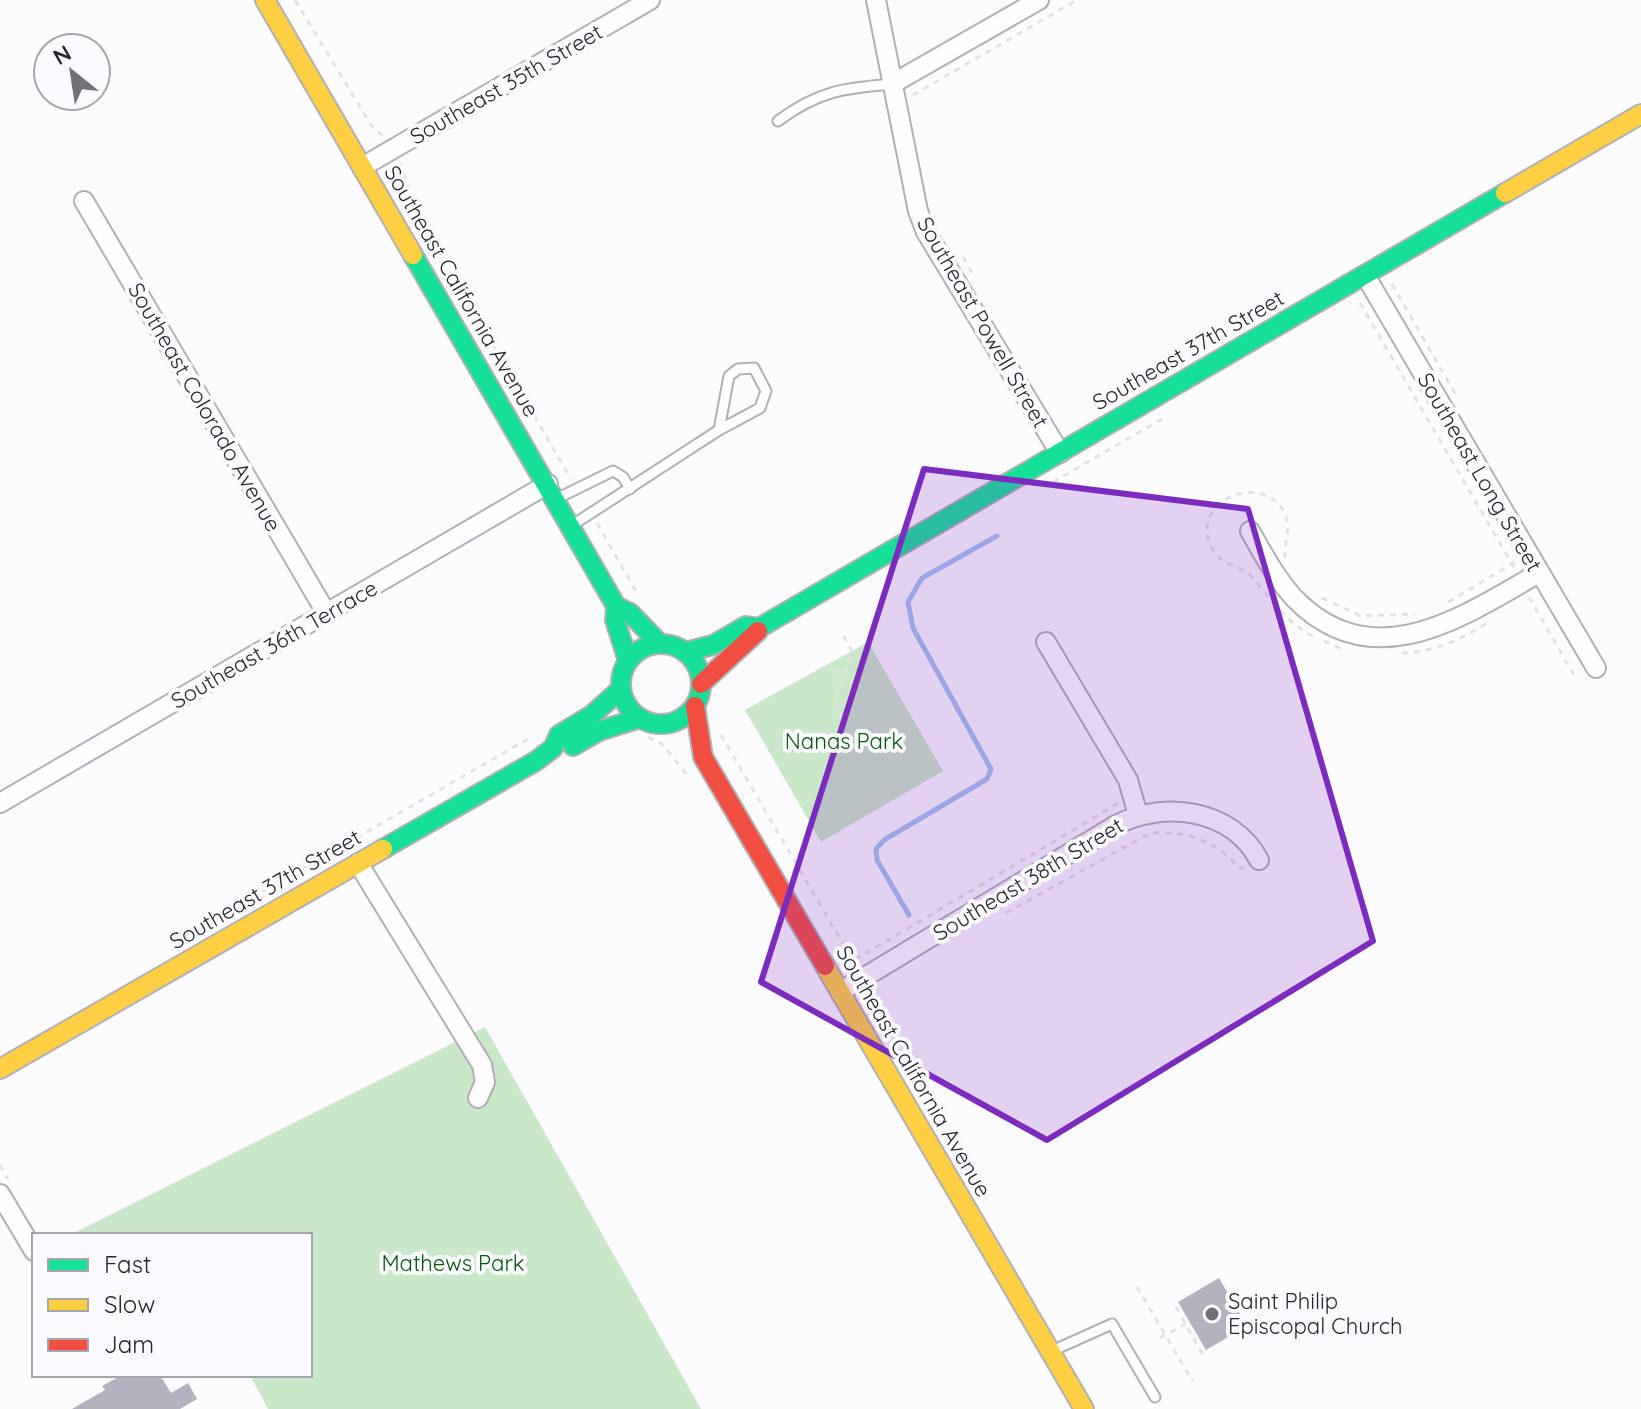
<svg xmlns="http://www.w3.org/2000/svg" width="1641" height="1409" font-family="Quicksand,sans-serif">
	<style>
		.green { fill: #cae8c9 }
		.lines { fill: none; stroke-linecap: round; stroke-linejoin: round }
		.stream { stroke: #a5c3f0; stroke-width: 5 }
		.building { fill: #b5b2c0 }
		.lane-casing { stroke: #b1b0b5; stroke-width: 13 }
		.street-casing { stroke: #b1b0b5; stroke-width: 22 }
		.fast-casing { stroke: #b1b0b5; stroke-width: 22 }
		.slow-casing { stroke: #b1b0b5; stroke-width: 22 }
		.jam-casing { stroke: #b1b0b5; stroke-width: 22 }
		.path { stroke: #e2e2e4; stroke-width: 3; stroke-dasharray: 6 6; stroke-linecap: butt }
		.lane { stroke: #fffeff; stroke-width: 9 }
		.street { stroke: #fffeff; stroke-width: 18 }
		.fast { stroke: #16e098; stroke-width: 18 }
		.slow { stroke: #ffcf43; stroke-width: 18 }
		.jam { stroke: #f24e42; stroke-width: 18 }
		.marked { fill: #7b2cbf; fill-opacity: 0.2; stroke: #7b2cbf; stroke-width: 6; stroke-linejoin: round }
		.poi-dot { fill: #727177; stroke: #fbfaff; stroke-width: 3 }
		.labels { text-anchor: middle; stroke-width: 8; stroke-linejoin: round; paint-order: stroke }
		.street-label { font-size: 22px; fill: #27262e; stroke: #fbfaff }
		.park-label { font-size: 22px; fill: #045a0a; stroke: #fbfaff }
		.poi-label { font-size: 22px; fill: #27262e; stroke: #fbfaff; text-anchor: start }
	</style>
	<rect width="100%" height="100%" fill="#fcfbfe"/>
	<g class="green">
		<path d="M868,642L943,771L821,842L745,710Z"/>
		<path d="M485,1027L701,1409H268L250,1375H310V1235H70Z"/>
	</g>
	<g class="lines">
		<path class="stream" d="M909,915L877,860L876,849L884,840L987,779L991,769L913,628L908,602L922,578L997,536"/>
	</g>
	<g class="building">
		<path d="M1219,1278L1247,1326L1206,1350L1178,1302Z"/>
		<path d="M122,1375H160L171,1393L188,1383L197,1399L180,1409H72L105,1390L102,1386Z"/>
	</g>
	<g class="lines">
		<defs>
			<g id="lane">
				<path d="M778,121C818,91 844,88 892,84"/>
				<path d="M556,499L613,471L623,477L630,489"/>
				<path d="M571,526L719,430L760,408L766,391L754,368L738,369L729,376L719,430"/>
				<path d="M1054,1350L1112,1324L1155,1397"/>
			</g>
			<g id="street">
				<path d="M876,0L918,211L926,232L1060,453"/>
				<path d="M892,84L1039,0"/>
				<path d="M362,167L650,0"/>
				<path d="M84,201L327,614"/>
				<path d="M1365,275L1596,668"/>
				<path d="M1250,531C1263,554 1276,578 1294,598C1373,679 1462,617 1539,573"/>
				<path d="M1046,642L1128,780L1138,815"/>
				<path d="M0,803L548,484"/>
				<path d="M358,863L482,1065L485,1082L478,1098"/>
				<path d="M840,992L1116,825C1164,800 1232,809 1259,860"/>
				<path d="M0,1194L34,1251"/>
			</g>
			<g id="fast">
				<path d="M413,255L616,606L615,620L628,661"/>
				<path d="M616,606L630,613L660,644"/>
				<circle cx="661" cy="684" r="40"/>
				<path d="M685,652L713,645L746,626L759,628L1505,193"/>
				<path d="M573,746L599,731L640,718"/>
				<path d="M383,849L536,761L553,748L559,735L592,715L621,689"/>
			</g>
			<g id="slow">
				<path d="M265,0L413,255"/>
				<path d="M1505,193L1641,114"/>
				<path d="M825,966L1084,1409"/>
				<path d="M0,1069L383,849"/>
			</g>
			<g id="jam">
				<path d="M701,684L758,631"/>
				<path d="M695,706L703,757L825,966"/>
			</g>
		</defs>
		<use href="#lane" class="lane-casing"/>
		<use href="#street" class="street-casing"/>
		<use href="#fast" class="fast-casing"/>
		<use href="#slow" class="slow-casing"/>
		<use href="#jam" class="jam-casing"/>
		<g class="path">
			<path d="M295,0L371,125L383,136"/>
			<path d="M913,95L1077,0"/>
			<path d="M400,162L421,221L571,479"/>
			<path d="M963,257L975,278"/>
			<path d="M1392,284L1456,395"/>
			<path d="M1360,303L1515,569"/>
			<path d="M1053,482L1164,418"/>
			<path d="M597,523L637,593"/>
			<path d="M1285,558C1284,547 1289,532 1287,521C1275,469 1190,495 1210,544C1221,570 1239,562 1252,577C1271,599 1286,623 1313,636"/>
			<path d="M1529,597L1575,677"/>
			<path d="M1322,598L1361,616L1415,614"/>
			<path d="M1448,602L1517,561"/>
			<path d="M1324,641L1342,649"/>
			<path d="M1402,653C1434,652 1460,640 1487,623"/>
			<path d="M833,672L846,670"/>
			<path d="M841,719L835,698L853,653L841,631"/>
			<path d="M721,735L853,961L1120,802"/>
			<path d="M648,737L662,744L690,778"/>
			<path d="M242,904L533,736"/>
			<path d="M1006,913L1150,833C1187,831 1215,840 1240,869L1245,867"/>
			<path d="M0,1165L8,1179"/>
			<path d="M1137,1287L1193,1382"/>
			<path d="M1176,1307L1203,1355"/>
			<path d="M1160,1338L1185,1324"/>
		</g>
		<use href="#lane" class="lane"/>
		<use href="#street" class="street"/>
		<use href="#fast" class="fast"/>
		<use href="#slow" class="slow"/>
		<use href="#jam" class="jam"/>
	</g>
	<path class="marked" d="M924,469L1248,509L1373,941L1047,1140L761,982Z"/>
	<circle class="poi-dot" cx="1212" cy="1314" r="8"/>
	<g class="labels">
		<g class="street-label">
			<text transform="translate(506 84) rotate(-30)" y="8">Southeast 35th Street</text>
			<text transform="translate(462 291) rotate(60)" y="8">Southeast California Avenue</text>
			<text transform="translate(983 322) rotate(60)" y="8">Southeast Powell Street</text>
			<text transform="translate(1188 350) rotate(-30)" y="8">Southeast 37th Street</text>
			<text transform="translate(205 407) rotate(60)" y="8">Southeast Colorado Avenue</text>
			<text transform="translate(1480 472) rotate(60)" y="8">Southeast Long Street</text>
			<text transform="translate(274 644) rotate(-30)" y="8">Southeast 36th Terrace</text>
			<text transform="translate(1028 879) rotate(-31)" y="8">Southeast 38th Street</text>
			<text transform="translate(265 889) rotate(-30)" y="8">Southeast 37th Street</text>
			<text transform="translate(914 1071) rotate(60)" y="8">Southeast California Avenue</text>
		</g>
		<g class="park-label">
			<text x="844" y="749">Nanas Park</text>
			<text x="453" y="1271">Mathews Park</text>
		</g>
		<g class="poi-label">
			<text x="1228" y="1309">Saint Philip<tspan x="1228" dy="25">Episcopal Church</tspan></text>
		</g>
	</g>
	<rect x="32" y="1233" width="280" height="144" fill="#fbfaff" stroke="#a6a5ab" stroke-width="2"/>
	<rect x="48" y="1259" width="40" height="12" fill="#16e098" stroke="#a6a5ab" stroke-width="2"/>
	<text x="104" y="1273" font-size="24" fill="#27262e">Fast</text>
	<rect x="48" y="1299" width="40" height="12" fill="#ffcf43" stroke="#a6a5ab" stroke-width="2"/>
	<text x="104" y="1313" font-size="24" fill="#27262e">Slow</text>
	<rect x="48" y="1339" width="40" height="12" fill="#f24e42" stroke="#a6a5ab" stroke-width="2"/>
	<text x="104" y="1353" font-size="24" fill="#27262e">Jam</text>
	<g transform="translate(72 72) rotate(330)"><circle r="38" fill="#fbfaff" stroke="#a6a5ab" stroke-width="2"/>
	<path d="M0-6L14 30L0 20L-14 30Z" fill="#727177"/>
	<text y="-12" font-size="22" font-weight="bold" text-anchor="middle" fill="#27262e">N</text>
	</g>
</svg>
